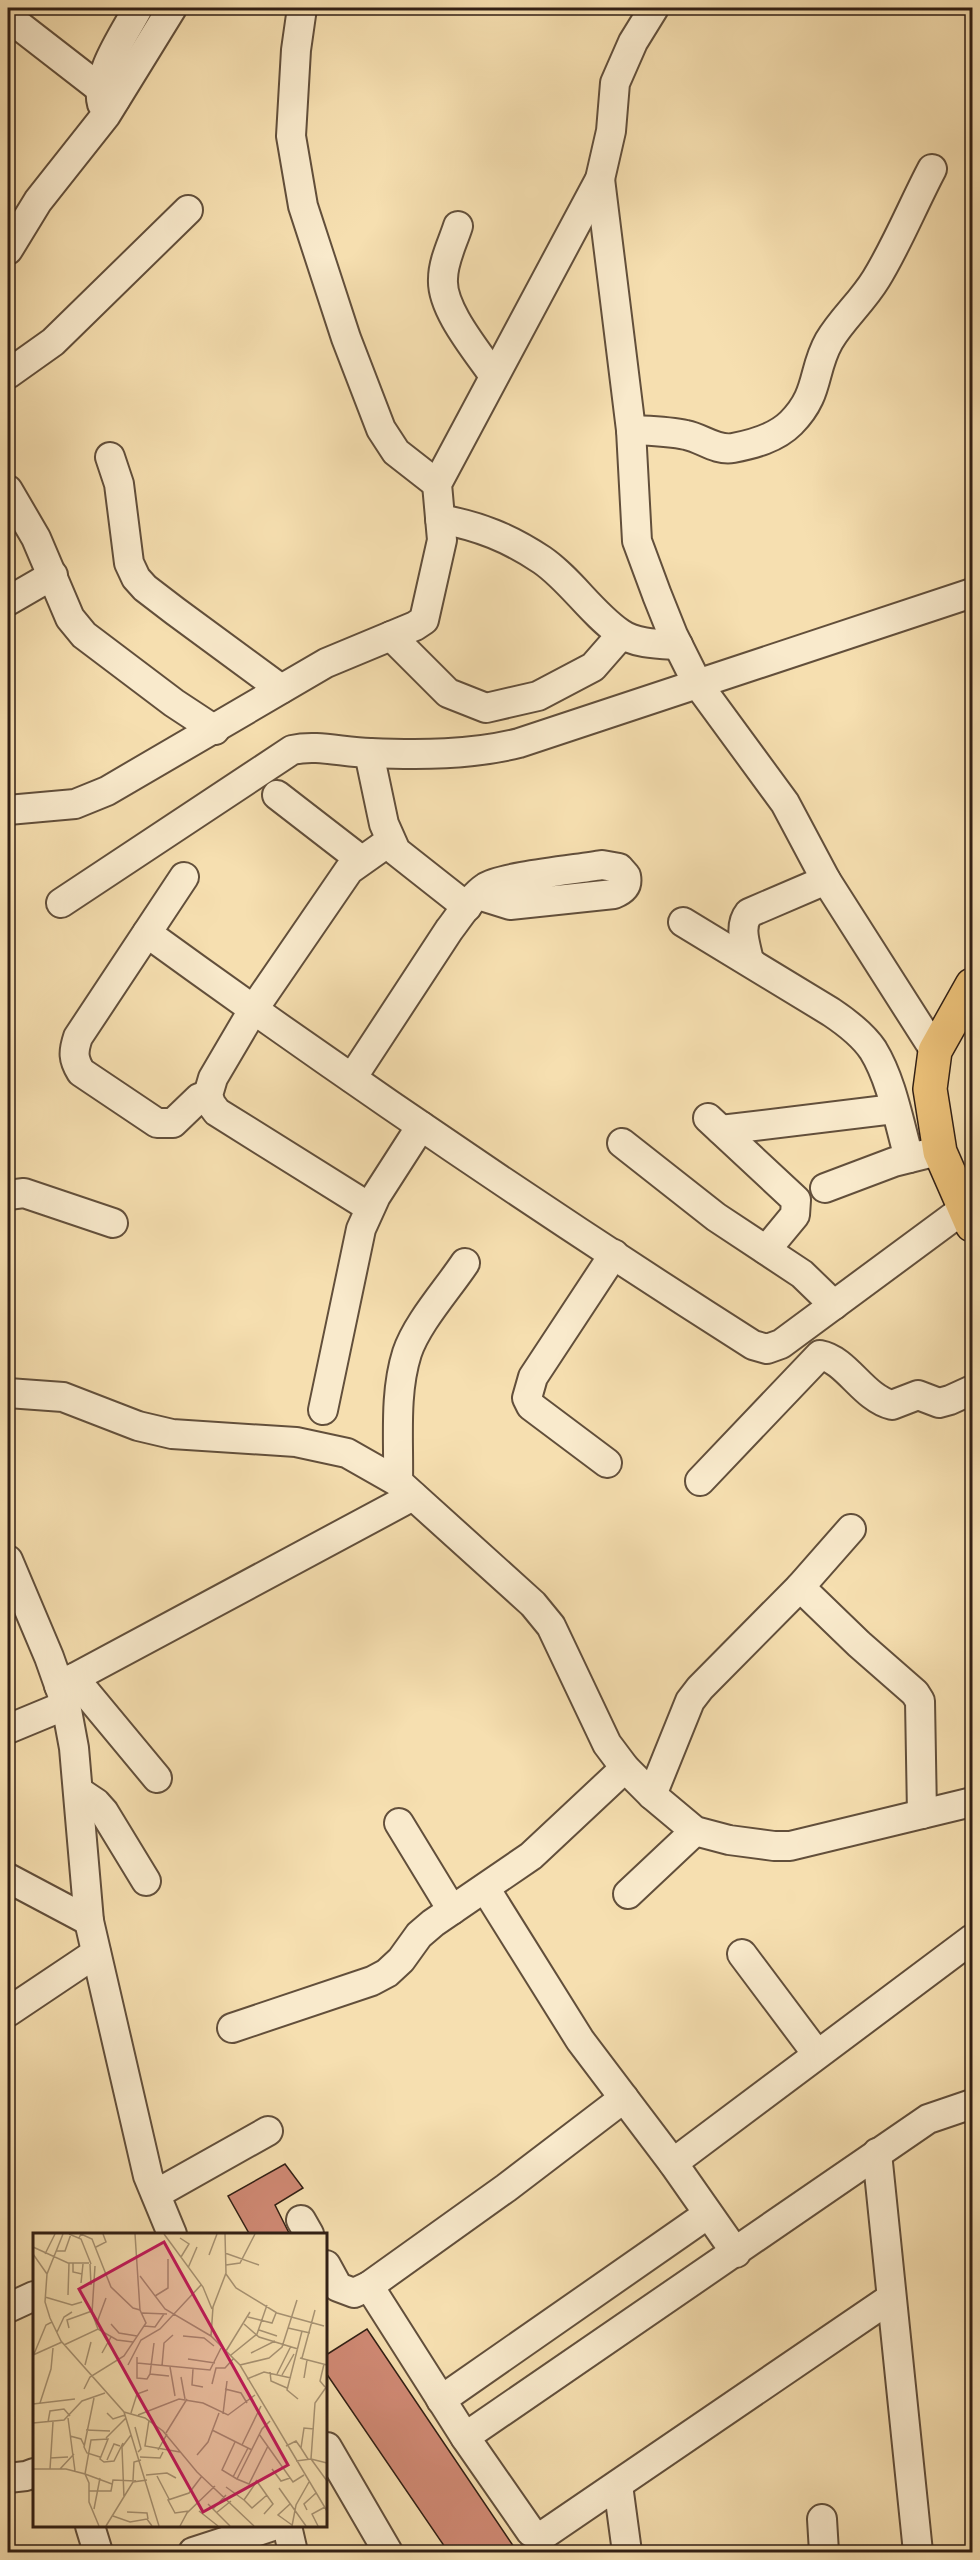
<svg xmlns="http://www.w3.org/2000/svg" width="980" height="2560" font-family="'IM FELL Great Primer',serif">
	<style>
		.building { fill: #d08974; stroke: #311f14; stroke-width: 1.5 }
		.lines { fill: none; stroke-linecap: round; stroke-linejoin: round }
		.minor-casing { stroke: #624f3b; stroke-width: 32 }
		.major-casing { stroke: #311f14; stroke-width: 36 }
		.minor { stroke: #f9eacc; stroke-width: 28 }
		.major { stroke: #ebc078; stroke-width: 33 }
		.inset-road { fill: none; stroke: #a79272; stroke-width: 1.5 }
		.view { fill: #c2185b; fill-opacity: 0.15; stroke: #c2185b; stroke-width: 3 }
		.inset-edge { fill: none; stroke: #311f14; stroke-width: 3 }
	</style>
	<rect width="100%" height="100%" fill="#f6dfb0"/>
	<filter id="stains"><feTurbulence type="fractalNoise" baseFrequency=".00333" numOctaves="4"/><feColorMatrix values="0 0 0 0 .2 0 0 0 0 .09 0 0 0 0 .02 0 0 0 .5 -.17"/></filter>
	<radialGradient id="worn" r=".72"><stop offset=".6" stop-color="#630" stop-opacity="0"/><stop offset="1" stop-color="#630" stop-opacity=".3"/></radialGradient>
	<g class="building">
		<path d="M285,2164L303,2188L275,2205L290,2235H250L228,2196Z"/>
		<path d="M367,2329L518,2553H449L326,2373V2355Z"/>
	</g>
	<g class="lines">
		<defs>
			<g id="minor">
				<path d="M302,8L296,50L291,136L303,206L346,338L381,429L396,452L437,484"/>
				<path d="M8,17L115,100"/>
				<path d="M102,104C94,76 125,33 138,8"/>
				<path d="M600,179L631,430L637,541L657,595L673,635L697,683L785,803L826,880L935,1051"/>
				<path d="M458,226C453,242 443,261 443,279C441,309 477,351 494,376"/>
				<path d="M8,250L38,201L106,115L172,8"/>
				<path d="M8,374L53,342L188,210"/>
				<path d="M631,430C649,431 668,431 686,435C702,438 716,451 733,448C754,444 776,438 791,423C820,394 812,371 829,341C842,319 862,302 876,279C897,245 913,205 932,169"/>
				<path d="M110,457L119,484L129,563L136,578L145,588L175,611L281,689"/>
				<path d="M8,490L36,538L70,618L84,635L174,703L215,730"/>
				<path d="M440,519C479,526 509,538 542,560C571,580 591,613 620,633C635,644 660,644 678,645"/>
				<path d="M8,601L53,575"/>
				<path d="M391,636L448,693L486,708L538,696L593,667L621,635"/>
				<path d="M369,753L384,824L396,851L467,907"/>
				<path d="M277,795L361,860"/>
				<path d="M8,810L75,804L107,791L326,663L415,626L424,620L442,540L437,484L600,179L611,131L615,83L633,42L654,8"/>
				<path d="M184,877L78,1037C73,1052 73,1059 81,1072L157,1123H173L199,1098L208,1095"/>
				<path d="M61,903L292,750C318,744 344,753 371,753C420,755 471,755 519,743L972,593"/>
				<path d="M683,922L831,1012C846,1022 863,1035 873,1050C892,1081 899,1123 909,1158"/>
				<path d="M147,933C344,1076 547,1214 753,1345L767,1349L781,1344L965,1208"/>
				<path d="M749,961C746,945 738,927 749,913L826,880"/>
				<path d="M352,1078L449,930C460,916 471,897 486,887C500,877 580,869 602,865L619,868L626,876C628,886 624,890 614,894L510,905L478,895"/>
				<path d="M708,1118L796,1200L795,1215L766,1250"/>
				<path d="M721,1130L894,1109"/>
				<path d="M622,1143L716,1217L802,1274L834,1305"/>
				<path d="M825,1188L894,1162L926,1154"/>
				<path d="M8,1195L24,1193L113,1223"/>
				<path d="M369,1207L217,1112L211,1104L208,1095L213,1078L253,1010L349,870L390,841"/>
				<path d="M8,1393L63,1397L138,1426L172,1434L296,1442L347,1453L398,1482L533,1604L551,1626L607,1744L625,1768L652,1795L695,1831L729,1840L774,1846H790L972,1802"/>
				<path d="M323,1410L361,1229L376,1196L421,1126"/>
				<path d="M607,1463L531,1406L527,1398L533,1377L614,1254"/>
				<path d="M700,1481L820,1355C847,1360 863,1398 892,1405L918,1395L939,1403L950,1400L972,1390"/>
				<path d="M398,1482C399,1440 394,1394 407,1353C417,1323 447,1290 465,1263"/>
				<path d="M8,1560L49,1657L66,1705L74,1748L89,1921L148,2176L172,2234"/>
				<path d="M800,1587L859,1644L915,1693L920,1701L922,1814"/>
				<path d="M74,1678L157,1778"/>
				<path d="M59,1686L413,1496"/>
				<path d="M8,1729L66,1705"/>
				<path d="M78,1791L96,1803L104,1812L146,1881"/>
				<path d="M652,1795L690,1701L700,1688L800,1587L851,1529"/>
				<path d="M399,1823L452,1910"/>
				<path d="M8,1878L89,1921"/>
				<path d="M485,1888L580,2040L673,2163L736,2253"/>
				<path d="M628,1894L695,1831"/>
				<path d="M742,1954L817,2054"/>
				<path d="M8,2012L96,1953"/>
				<path d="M232,2028L372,1981L387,1973L401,1960L419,1935L433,1923L531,1856L625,1768"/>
				<path d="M877,2153L918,2552"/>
				<path d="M673,2163L972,1939"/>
				<path d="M156,2194L268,2131"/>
				<path d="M301,2220L309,2234"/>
				<path d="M326,2265L338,2287L354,2293L369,2286"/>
				<path d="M891,2298L542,2536L531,2532L465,2437L928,2119L972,2104"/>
				<path d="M8,2308L34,2296"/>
				<path d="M441,2400L708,2214"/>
				<path d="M465,2437L369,2286L506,2188L624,2098"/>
				<path d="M327,2447L388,2552"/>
				<path d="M8,2478L26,2476L34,2473"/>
				<path d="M618,2485L627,2552"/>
				<path d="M822,2519L824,2552"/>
				<path d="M90,2526L98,2552"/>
				<path d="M287,2526L293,2552"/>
				<path d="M193,2552L273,2526"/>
			</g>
			<path id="major" d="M972,985L935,1051L930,1089L940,1152L972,1225"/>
		</defs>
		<use href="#minor" class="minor-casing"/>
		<use href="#major" class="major-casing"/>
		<use href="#minor" class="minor"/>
		<use href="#major" class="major"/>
	</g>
	<g transform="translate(33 2233)">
		<rect width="294" height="294" fill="#f6dfb0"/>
		<path class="inset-road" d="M30,1L14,41L12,69L17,85L28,108L91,179L126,293M36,1L48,6L58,31M131,1L170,54L179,76M192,1L193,40L180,74L178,103L207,132L294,278M46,5L48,1L59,6L78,54L100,75L107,77M147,5L156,11L148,24M0,14L35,30H56M63,14L73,9L70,1M23,18H32L38,1M192,20L226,32M0,21L14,41M12,21L22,1M176,22L184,1M40,30V39L49,41M57,31L58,52M193,32L207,30L222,1M62,33L59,80L65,96M155,35L164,14M193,41L203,55L244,80L291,93M107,43L132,76L178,103M48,50L50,31M35,62L36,30M122,63L135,55V26M12,64L39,72L49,69M109,80L134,81M215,84L239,90L243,80M78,91L86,100L104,103M211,91L226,104L265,116M63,92L73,65M111,93L122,94L131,81M36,95L34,87L59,78M255,95L277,100M226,97L244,103M24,99L31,84L39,79M150,103L171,105L181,113M121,110L117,141L136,143M31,112L65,96L84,107L100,109M193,118L217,79M69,120L78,104M218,120L242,108M1,121L13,92L19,89M0,122L29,109M198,122L224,101L234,72M104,124V145L114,146L117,141M267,125L294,132M269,125L282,77M155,126L182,130M104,130L177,137L188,115M291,131L287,148L292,154M52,132L58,109M95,132L108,107L127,96L168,52M207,132L236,125L249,114L264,67M129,133L131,110L140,102M137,134L142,163M160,136L159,152L170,154M237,139L238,148L254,155M244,141L258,113M249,142L261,121M148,144L152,166M271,145L274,127M214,146L231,139L258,145M179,151L183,135H192L201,125M294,153L282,170L278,226L294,248M51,156L57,144L91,123L113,90L107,77L102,1M192,156L208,160L214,170M61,165L51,214L54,220L67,224M265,166L254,157L269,98M7,170L18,136L20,115M0,171L42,166M91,179L112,185L130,198L164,239L221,293M74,180L80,186L92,182M98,180L104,161L115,157M190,181L194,148M105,182L146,166L170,170L195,182L222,162M35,185L42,238M116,187L112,213L147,219M15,189L17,178L31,176L37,183M0,190L31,187L49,168L72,160M102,194L108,216L105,219M53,197L77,198M179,197L219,217M133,200L154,166M226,201L260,249L271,242M37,203L48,206L51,212M73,205L93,185M202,209L189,237L204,246M209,212L228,173M235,213L216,251L204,246L229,196L237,188M253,213L263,208L268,215M125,217L134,201M164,222L175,209L186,180M107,224L127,225L130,219M17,225L35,224M275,226L268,215L271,195L281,196M74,227L81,211L87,213M263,228L278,226L294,230M0,236H33L52,241L56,250V269L66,293M17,236L20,189M27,236L41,221M239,236L248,248L257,245M113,242L134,240L143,245M124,243L136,266M200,244L215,215M100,247L101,229L108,227M223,247L240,271L231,281M224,248L211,267L219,275L234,262M79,251L52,241L58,207L75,206L67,226L71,229L81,228L90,210M193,254L211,267M246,255L273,293M56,258H78L80,247L103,248M91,265L89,214L98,202M175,271L180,276L193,262M257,271L245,282L259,292M61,276L67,245M180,276L197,293M274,277L271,271L283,260M156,278L142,280L135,267L156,260L169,243M166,278L185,293M94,279L114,280L115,286M183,280L198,268M80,283L97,289L114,286L119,293M73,293L100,249L114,247M147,293L154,280L182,253M259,293L263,272L276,249M285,293L279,281L292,274"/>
		<path class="view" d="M131,9L255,232L170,279L46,56Z"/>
		<rect width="294" height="294" class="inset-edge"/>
	</g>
	<rect width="980" height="2560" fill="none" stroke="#f6dfb0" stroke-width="30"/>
	<rect x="9" y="9" width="962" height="2542" fill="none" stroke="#311f14" stroke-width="3"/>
	<rect x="15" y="15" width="950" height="2530" fill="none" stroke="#311f14" stroke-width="1.5"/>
	<rect width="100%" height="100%" filter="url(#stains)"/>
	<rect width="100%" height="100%" fill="url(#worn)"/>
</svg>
